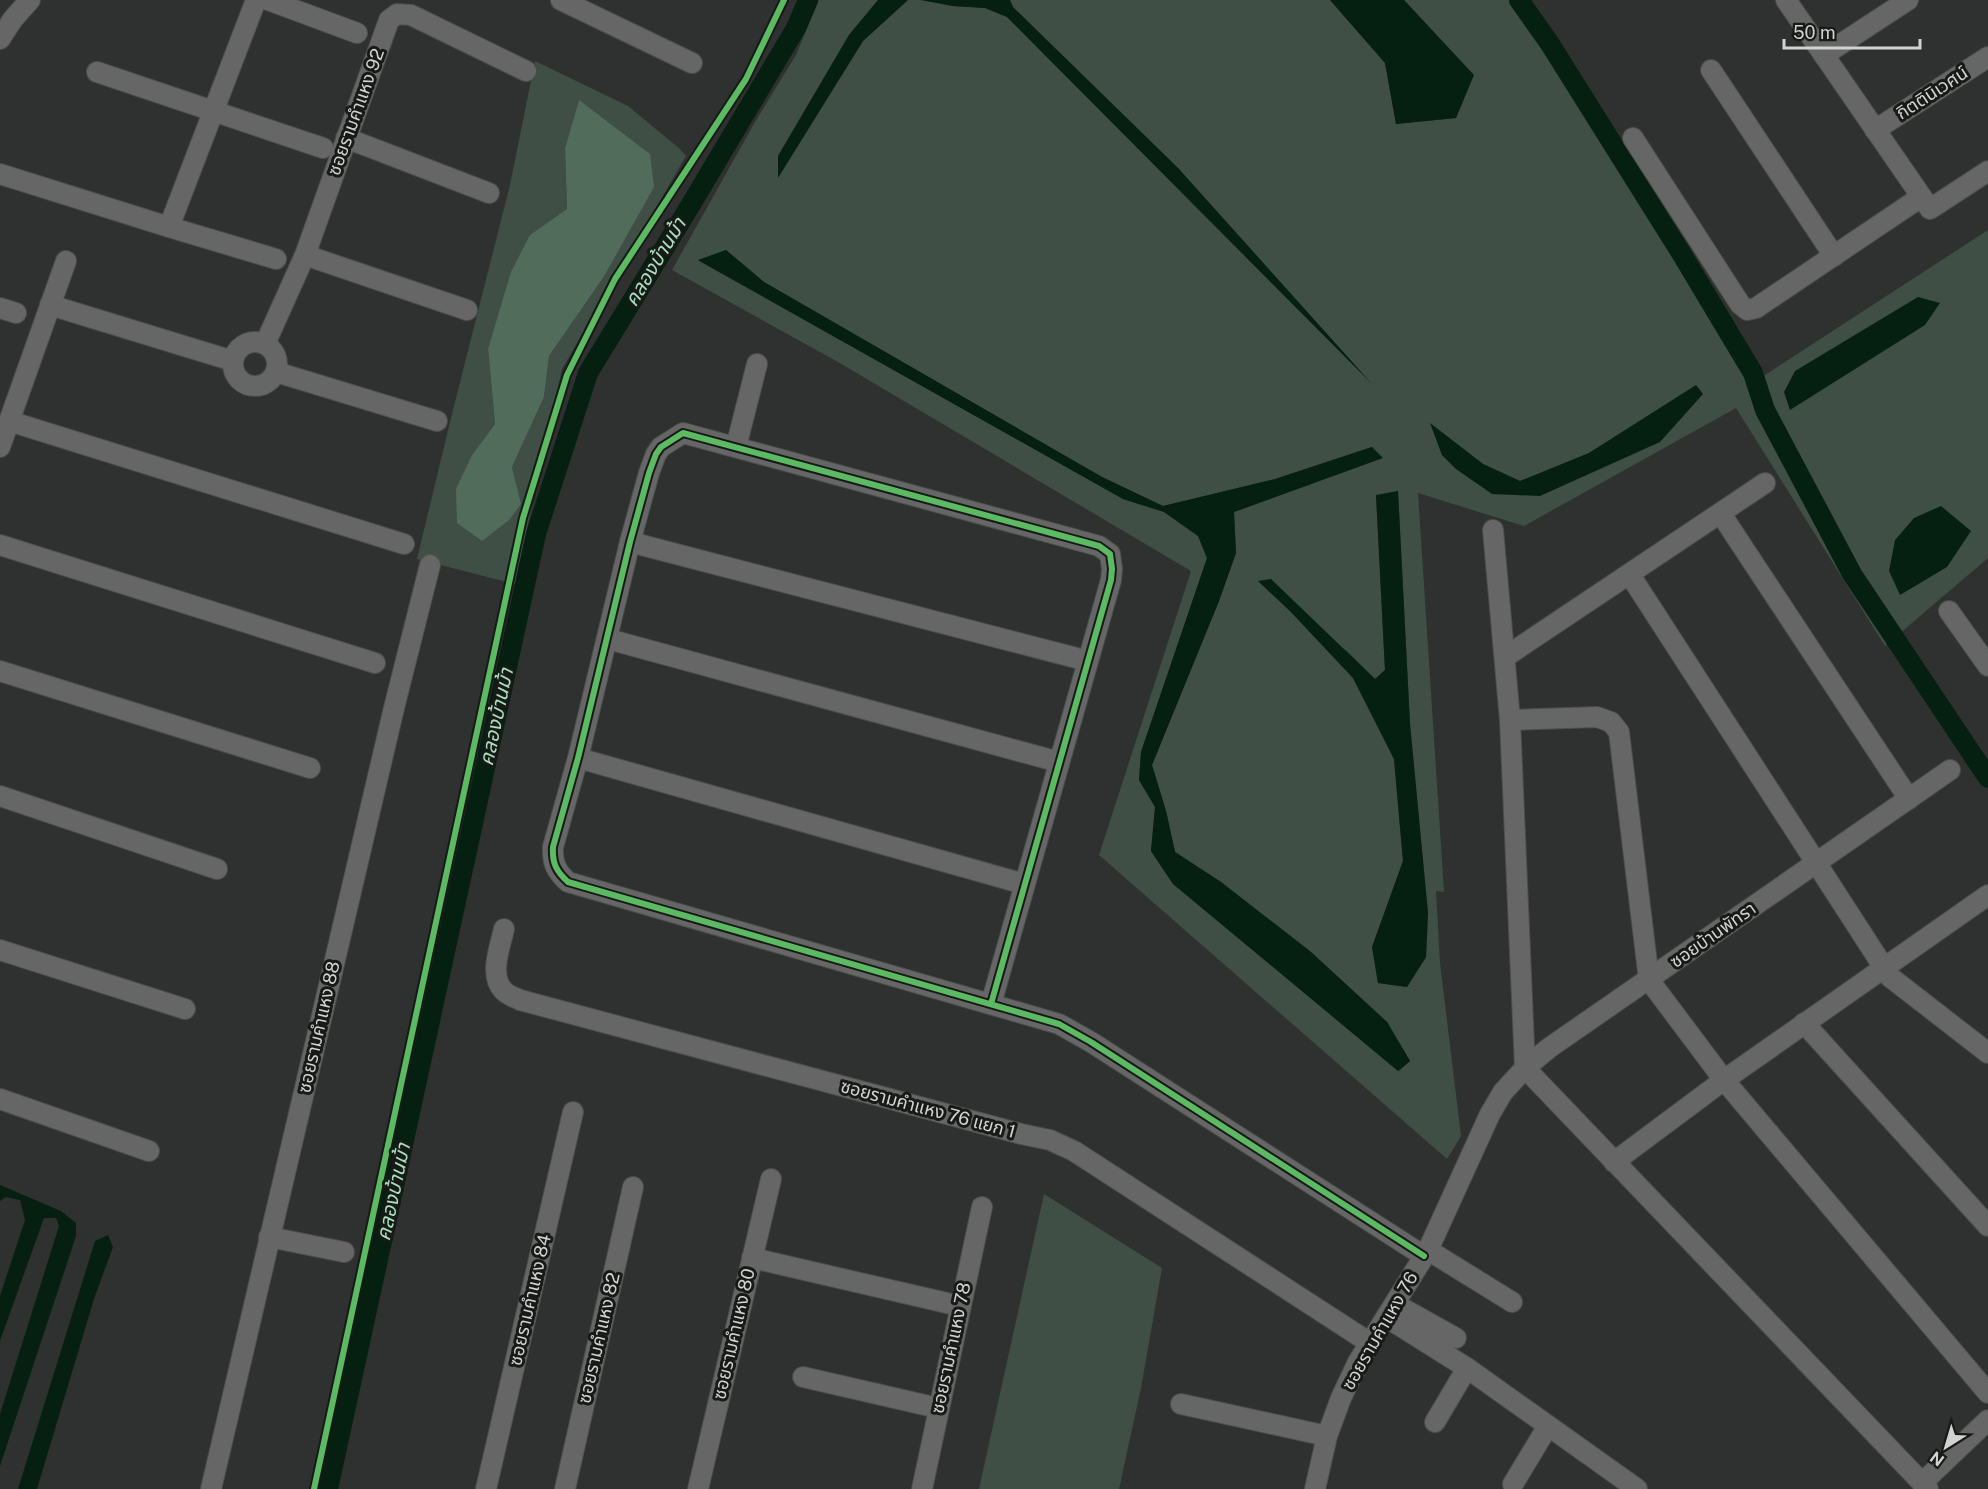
<svg xmlns="http://www.w3.org/2000/svg" width="1988" height="1489" font-family="'Public Sans','Noto Sans Thai',sans-serif">
	<style>
		.green { fill: #3f4f45; fill-rule: evenodd }
		.forest { fill: #516c5a }
		.water { fill: #052011 }
		.lines { fill: none; stroke-linecap: round; stroke-linejoin: round }
		.canal { stroke: #052011; stroke-width: 20 }
		.street-casing { stroke: #4c4e4d; stroke-width: 22 }
		.street { stroke: #656665; stroke-width: 20 }
		.cycleway-casing { stroke: #181a18; stroke-width: 10 }
		.cycleway { stroke: #5cba63; stroke-width: 6 }
		.labels { text-anchor: middle; stroke-width: 6; stroke-linejoin: round; paint-order: stroke }
		.street-label { font-size: 18px; fill: #d1d3d1; stroke: #181a18 }
		.water-label { font-size: 20px; font-style: italic; fill: #a8e1bc; stroke: #181a18 }
	</style>
	<rect width="100%" height="100%" fill="#2f3130"/>
	<g class="green">
		<path d="M819,0H878L849,35L778,156V177L863,41L908,0H920L953,6L985,8L1007,17L1360,371L1178,168L1013,7L1010,0H1330L1385,63L1396,124L1456,118L1473,75L1404,0H1513L1547,47L1749,380L1762,377L1988,230V558L1885,646L1736,408L1524,526L1418,493L1444,892L1436,891L1440,963L1461,1136L1447,1159L1099,855L1191,571L838,362L672,270L755,122L796,55ZM726,250L764,282L1102,477L1163,506L1275,479L1372,447L1382,458L1234,512L1236,553L1219,601L1152,765L1166,811L1175,852L1221,882L1311,952L1387,1022L1410,1061L1399,1071L1173,884L1151,851L1155,807L1139,780L1141,752L1207,558L1198,536L1164,512L1123,499L699,261ZM1696,386L1540,496L1442,455L1431,424L1483,464L1520,481L1589,453ZM1398,491L1410,724L1428,913L1426,957L1407,987L1378,983L1372,947L1403,861L1394,759L1353,678L1290,611L1258,581L1348,652L1375,679L1385,670L1376,496Z"/>
		<path d="M535,61L628,106L680,149L686,156L562,369L515,584L417,559L452,414L510,185ZM579,100L603,278L549,356L544,397L512,467L521,505L472,455L495,424L488,349L530,235L567,210L565,148Z"/>
		<path d="M1044,1194L1162,1268L1141,1388L1119,1489H979Z"/>
	</g>
	<path class="forest" d="M579,100L650,154L654,187L603,278L549,356L544,397L512,467L521,504L509,520L482,541L457,523L456,489L472,455L495,424L488,349L511,272L530,235L567,209L565,148Z"/>
	<g class="water">
		<path d="M878,0H908L863,41L778,178V156L849,35Z"/>
		<path d="M921,0H1010L1013,7L1178,168L1372,384L1007,17L985,8L953,6Z"/>
		<path d="M1330,0H1404L1474,75L1456,118L1396,124L1385,63Z"/>
		<path d="M726,250L764,282L1102,477L1163,506L1275,479L1372,447L1383,458L1234,512L1236,553L1219,601L1152,765L1166,811L1175,852L1221,882L1311,952L1387,1022L1410,1061L1398,1071L1173,884L1151,851L1155,807L1139,780L1141,752L1207,558L1198,536L1164,512L1123,499L698,260Z"/>
		<path d="M1918,297L1940,303L1925,325L1790,410L1784,392L1795,371Z"/>
		<path d="M1696,385L1703,394L1660,442L1540,496L1492,494L1456,469L1442,455L1430,423L1483,464L1520,481L1589,453Z"/>
		<path d="M1398,491L1410,724L1428,913L1426,957L1407,987L1378,983L1372,947L1403,861L1394,759L1353,678L1290,611L1258,581L1271,579L1375,679L1385,670L1376,495Z"/>
		<path d="M1941,506L1971,531L1947,567L1900,595L1889,571L1895,540L1914,518Z"/>
		<path d="M0,1185L61,1211L76,1223V1236L0,1466V1414L59,1226L56,1218H44L0,1341V1296L25,1220L20,1200L6,1197L0,1201Z"/>
		<path d="M108,1235L113,1247L94,1299L37,1489H18L95,1241Z"/>
	</g>
	<g class="lines">
		<g class="canal">
			<path d="M1519,0L1550,44L1681,253L1753,373L1765,410L1852,574L1988,778"/>
			<path d="M328,1489L536,534L588,373L687,211L796,28L808,0"/>
		</g>
		<defs>
			<g id="street">
				<path d="M268,0L357,33"/>
				<path d="M561,0L692,63"/>
				<path d="M1786,0L1930,209L1988,171"/>
				<path d="M0,39L13,19L30,0"/>
				<path d="M1824,55L1908,0"/>
				<path d="M1711,70L1834,256"/>
				<path d="M97,72L323,148"/>
				<path d="M1875,130L1988,57"/>
				<path d="M346,138L489,193"/>
				<path d="M1633,138L1740,304L1747,310L1756,308L1921,197"/>
				<path d="M0,174L169,227L276,259"/>
				<path d="M169,227L256,0"/>
				<path d="M305,255L467,310"/>
				<path d="M50,305L233,361"/>
				<path d="M0,308L16,313"/>
				<circle cx="255" cy="364" r="22"/>
				<path d="M265,344L305,255L389,20L397,14L411,15L526,71"/>
				<path d="M276,372L437,421"/>
				<path d="M9,421L404,544"/>
				<path d="M0,447L66,261"/>
				<path d="M736,447L757,364"/>
				<path d="M1721,514L1909,799"/>
				<path d="M1493,530L1510,720L1525,1068L1928,1489"/>
				<path d="M630,542L1088,661"/>
				<path d="M0,545L375,663"/>
				<path d="M1630,575L1890,977L1988,1053"/>
				<path d="M1949,611L1988,666"/>
				<path d="M608,639L1059,762"/>
				<path d="M1505,657L1765,483"/>
				<path d="M0,671L310,768"/>
				<path d="M1510,720L1597,717L1611,722L1619,732L1649,980L1724,1080L1988,1393"/>
				<path d="M578,758L1024,884"/>
				<path d="M0,796L217,869"/>
				<path d="M504,929C500,947 489,975 503,990C507,995 514,997 520,1000L1021,1134L1050,1140L1074,1151L1370,1343"/>
				<path d="M0,950L185,1009"/>
				<path d="M991,1004L1111,580L1112,569L1110,554L1099,546L683,433L661,447L656,454L649,473L630,542L578,758L553,847C552,863 556,871 568,882L1059,1024L1091,1042L1424,1256"/>
				<path d="M1804,1023L1988,1226"/>
				<path d="M0,1099L149,1151"/>
				<path d="M1614,1162L1724,1080L1988,895"/>
				<path d="M269,1237L344,1252"/>
				<path d="M1428,1250L1512,1302"/>
				<path d="M752,1258L960,1306"/>
				<path d="M1395,1304L1456,1338"/>
				<path d="M1386,1317L1467,1368L1637,1489"/>
				<path d="M803,1377L938,1408"/>
				<path d="M1181,1404L1327,1436"/>
				<path d="M1435,1422L1467,1368"/>
				<path d="M1922,1483L1988,1420"/>
				<path d="M1513,1484L1548,1426"/>
				<path d="M211,1489L394,708L430,565"/>
				<path d="M486,1489L573,1112"/>
				<path d="M565,1489L633,1187"/>
				<path d="M698,1489L771,1179"/>
				<path d="M922,1489L982,1207"/>
				<path d="M1315,1489L1327,1436L1341,1398L1358,1362L1428,1250L1490,1114L1503,1092L1525,1068L1549,1048L1950,770"/>
			</g>
		</defs>
		<use href="#street" class="street-casing"/>
		<use href="#street" class="street"/>
		<defs>
			<g id="cycleway">
				<path d="M991,1004L1111,580L1112,569L1110,554L1099,546L683,433L661,447L656,454L649,473L630,542L578,758L553,847C552,863 556,871 568,882L1059,1024L1091,1042L1424,1256"/>
				<path d="M314,1489L523,518L567,375L615,279L746,79L784,0"/>
			</g>
		</defs>
		<use href="#cycleway" class="cycleway-casing"/>
		<use href="#cycleway" class="cycleway"/>
	</g>
	<g class="labels">
		<g class="street-label">
			<text transform="translate(1932 93) rotate(-33)" y="6">กิตตินิเวศน์</text>
			<text transform="translate(356 112) rotate(-70)" y="6">ซอยรามคําแหง 92</text>
			<text transform="translate(1713 935) rotate(-35)" y="6">ซอยบ้านพัทรา</text>
			<text transform="translate(319 1027) rotate(-77)" y="6">ซอยรามคำแหง 88</text>
			<text transform="translate(928 1109) rotate(15)" y="6">ซอยรามคำแหง 76 แยก 1</text>
			<text transform="translate(530 1300) rotate(-77)" y="6">ซอยรามคำแหง 84</text>
			<text transform="translate(1380 1331) rotate(-60)" y="6">ซอยรามคำแหง 76</text>
			<text transform="translate(734 1334) rotate(-77)" y="6">ซอยรามคำแหง 80</text>
			<text transform="translate(599 1338) rotate(-77)" y="6">ซอยรามคำแหง 82</text>
			<text transform="translate(951 1348) rotate(-78)" y="6">ซอยรามคำแหง 78</text>
		</g>
		<g class="water-label">
			<text transform="translate(655 262) rotate(-59)" y="7">คลองบ้านม้า</text>
			<text transform="translate(496 717) rotate(-78)" y="7">คลองบ้านม้า</text>
			<text transform="translate(393 1192) rotate(-78)" y="7">คลองบ้านม้า</text>
		</g>
	</g>
	<g transform="translate(1946 1447) rotate(217)" stroke="#181a18" stroke-width="4.5" paint-order="stroke">
	<path d="M0-4.5L10 22L0 15L-10 22Z" fill="#d1d3d1"/>
	<text y="-9" font-size="16" font-weight="bold" text-anchor="middle" fill="#d1d3d1">N</text>
	</g>
	<path d="M1784 39v9h136v-9" fill="none" stroke="#d1d3d1" stroke-width="3"/>
	<text x="1793" y="39" font-size="18" fill="#d1d3d1" stroke="#181a18" stroke-width="4.5" paint-order="stroke">50 m</text>
</svg>
